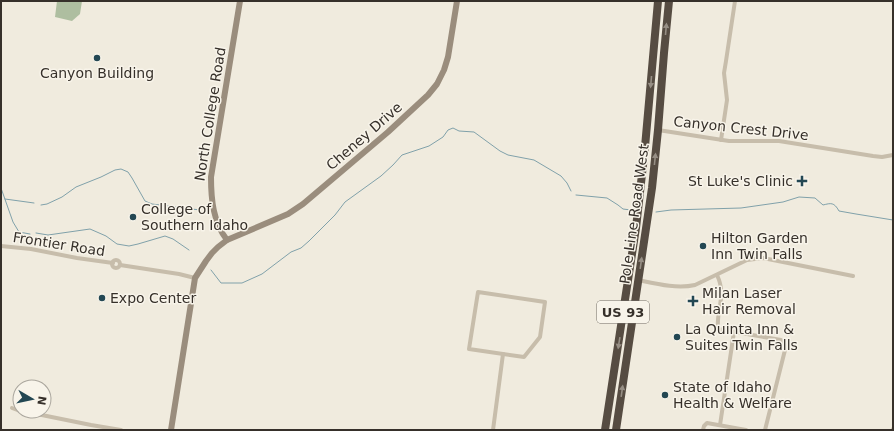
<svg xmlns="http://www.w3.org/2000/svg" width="894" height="431" font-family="'DejaVu Sans',sans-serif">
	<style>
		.green { fill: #aebea0 }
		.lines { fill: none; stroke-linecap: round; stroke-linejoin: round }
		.stream { stroke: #80a1aa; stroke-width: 1 }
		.street { stroke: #c7bdab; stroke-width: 4 }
		.secondary { stroke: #9a8d7d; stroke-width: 6 }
		.highway { stroke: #564c42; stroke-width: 8 }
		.oneway { fill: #978f85 }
		.poi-dot { fill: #234753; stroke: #f8f4ea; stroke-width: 1.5 }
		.labels { text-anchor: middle; stroke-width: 3; stroke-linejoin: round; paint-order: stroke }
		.shield { fill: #f8f4ea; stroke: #706b64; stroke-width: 1 }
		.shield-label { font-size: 13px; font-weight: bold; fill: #36302a }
		.poi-label { font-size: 14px; fill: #36302a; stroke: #f8f4ea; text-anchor: start }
		.street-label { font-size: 14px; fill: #36302a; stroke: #f8f4ea }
	</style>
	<rect width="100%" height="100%" fill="#f0ebde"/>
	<path class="green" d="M57,1H82L80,14L72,21L55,17Z"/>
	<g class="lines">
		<g class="stream">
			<path d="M1,188L13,222L19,232L30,234"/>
			<path d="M576,195L607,198L618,205L623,209L631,210"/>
			<path d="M5,199L34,203"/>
			<path d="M41,205L47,204L62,197L76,187L101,177L115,170L121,169L128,172L132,178L145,201L152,204L200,210"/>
			<path d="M656,212L671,210L741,208L783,202L799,197L815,198L823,205C831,203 834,202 839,211L856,214L893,220"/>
			<path d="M36,233L48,235L90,229L106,236L117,244L129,246L138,244L165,236L173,239L189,250"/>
			<path d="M211,270L221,283H242L262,274L291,252L301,248L309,241L335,215L345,202L381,176L393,165L402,155L429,146L443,137L448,130L453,128L459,131L474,132L500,151L508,155L534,160L561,176L567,183L571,191"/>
		</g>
		<g class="street">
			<path d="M658,130L729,141H779L873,156L882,157L893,155"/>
			<path d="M721,140L727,100L724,73L726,61L735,1"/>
			<path d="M1,246L31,249L77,258L113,263"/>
			<circle cx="116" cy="264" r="4"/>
			<path d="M120,265L179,274L195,278"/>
			<path d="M717,275C727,296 716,309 718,329L781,340L784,343L786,346L765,430"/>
			<path d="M638,280C657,284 677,289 695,285L747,260L763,258L853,276"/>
			<path d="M478,292L545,302L540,337L524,357L469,349Z"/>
			<path d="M12,408L20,411"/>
			<path d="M22,411L91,425L121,430"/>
			<path d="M720,425L734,332"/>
			<path d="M493,430L503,354"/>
			<path d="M703,430L704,426L707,423L746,430"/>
			<path d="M893,430V429"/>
		</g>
		<g class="secondary">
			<path d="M227,240C213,222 211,199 211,177L240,1"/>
			<path d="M171,430L195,278L206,261L212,253L218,247L227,240L288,214L303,204L388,132L428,95L437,84L444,70L448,57L457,1"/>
		</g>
		<g class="highway">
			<path d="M605,430L636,228L645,147L658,1"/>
			<path d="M616,430L652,188L658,130L664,53L669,1"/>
		</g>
	</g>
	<defs><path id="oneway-solid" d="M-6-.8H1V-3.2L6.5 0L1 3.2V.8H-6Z"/></defs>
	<g class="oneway">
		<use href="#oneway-solid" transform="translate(666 29) rotate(-85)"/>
		<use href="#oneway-solid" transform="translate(651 82) rotate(95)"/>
		<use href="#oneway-solid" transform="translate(655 159) rotate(-84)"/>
		<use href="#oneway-solid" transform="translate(641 263) rotate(-82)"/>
		<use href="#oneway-solid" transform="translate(619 343) rotate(99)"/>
		<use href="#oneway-solid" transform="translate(622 391) rotate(-82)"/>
	</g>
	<g class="poi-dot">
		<circle cx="97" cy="58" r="4"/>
		<path d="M800 175h4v4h4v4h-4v4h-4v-4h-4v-4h4z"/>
		<circle cx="133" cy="217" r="4"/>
		<circle cx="703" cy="246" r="4"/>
		<circle cx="102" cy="298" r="4"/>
		<path d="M691 295h4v4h4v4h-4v4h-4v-4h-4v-4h4z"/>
		<circle cx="677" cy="337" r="4"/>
		<circle cx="665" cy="395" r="4"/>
	</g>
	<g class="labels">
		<rect class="shield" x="597" y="301" width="52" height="22" rx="3"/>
		<g class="shield-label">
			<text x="623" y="317">US 93</text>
		</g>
		<g class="poi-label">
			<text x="97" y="78" text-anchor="middle">Canyon Building</text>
			<text x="793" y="186" text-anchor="end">St Luke's Clinic</text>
			<text x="141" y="214">College of<tspan x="141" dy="16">Southern Idaho</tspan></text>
			<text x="711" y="243">Hilton Garden<tspan x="711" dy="16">Inn Twin Falls</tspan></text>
			<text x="702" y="298">Milan Laser<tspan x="702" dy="16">Hair Removal</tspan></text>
			<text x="110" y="303">Expo Center</text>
			<text x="685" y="334">La Quinta Inn &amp;<tspan x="685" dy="16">Suites Twin Falls</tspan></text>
			<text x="673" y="392">State of Idaho<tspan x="673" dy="16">Health &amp; Welfare</tspan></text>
		</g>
		<g class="street-label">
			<text transform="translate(210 114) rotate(-81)" y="5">North College Road</text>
			<text transform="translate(741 128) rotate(6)" y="5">Canyon Crest Drive</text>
			<text transform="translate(364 136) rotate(-41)" y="5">Cheney Drive</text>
			<text transform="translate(634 214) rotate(-82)" y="5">Pole Line Road West</text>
			<text transform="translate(59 244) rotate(9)" y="5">Frontier Road</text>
		</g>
	</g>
	<rect width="894" height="431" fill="none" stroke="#36302a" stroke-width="4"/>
	<g transform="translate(32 399) rotate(99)"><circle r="19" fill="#f8f4ea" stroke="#aaa69d"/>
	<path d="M0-3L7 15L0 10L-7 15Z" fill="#234753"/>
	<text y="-6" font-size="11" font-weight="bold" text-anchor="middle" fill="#36302a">N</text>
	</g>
</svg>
